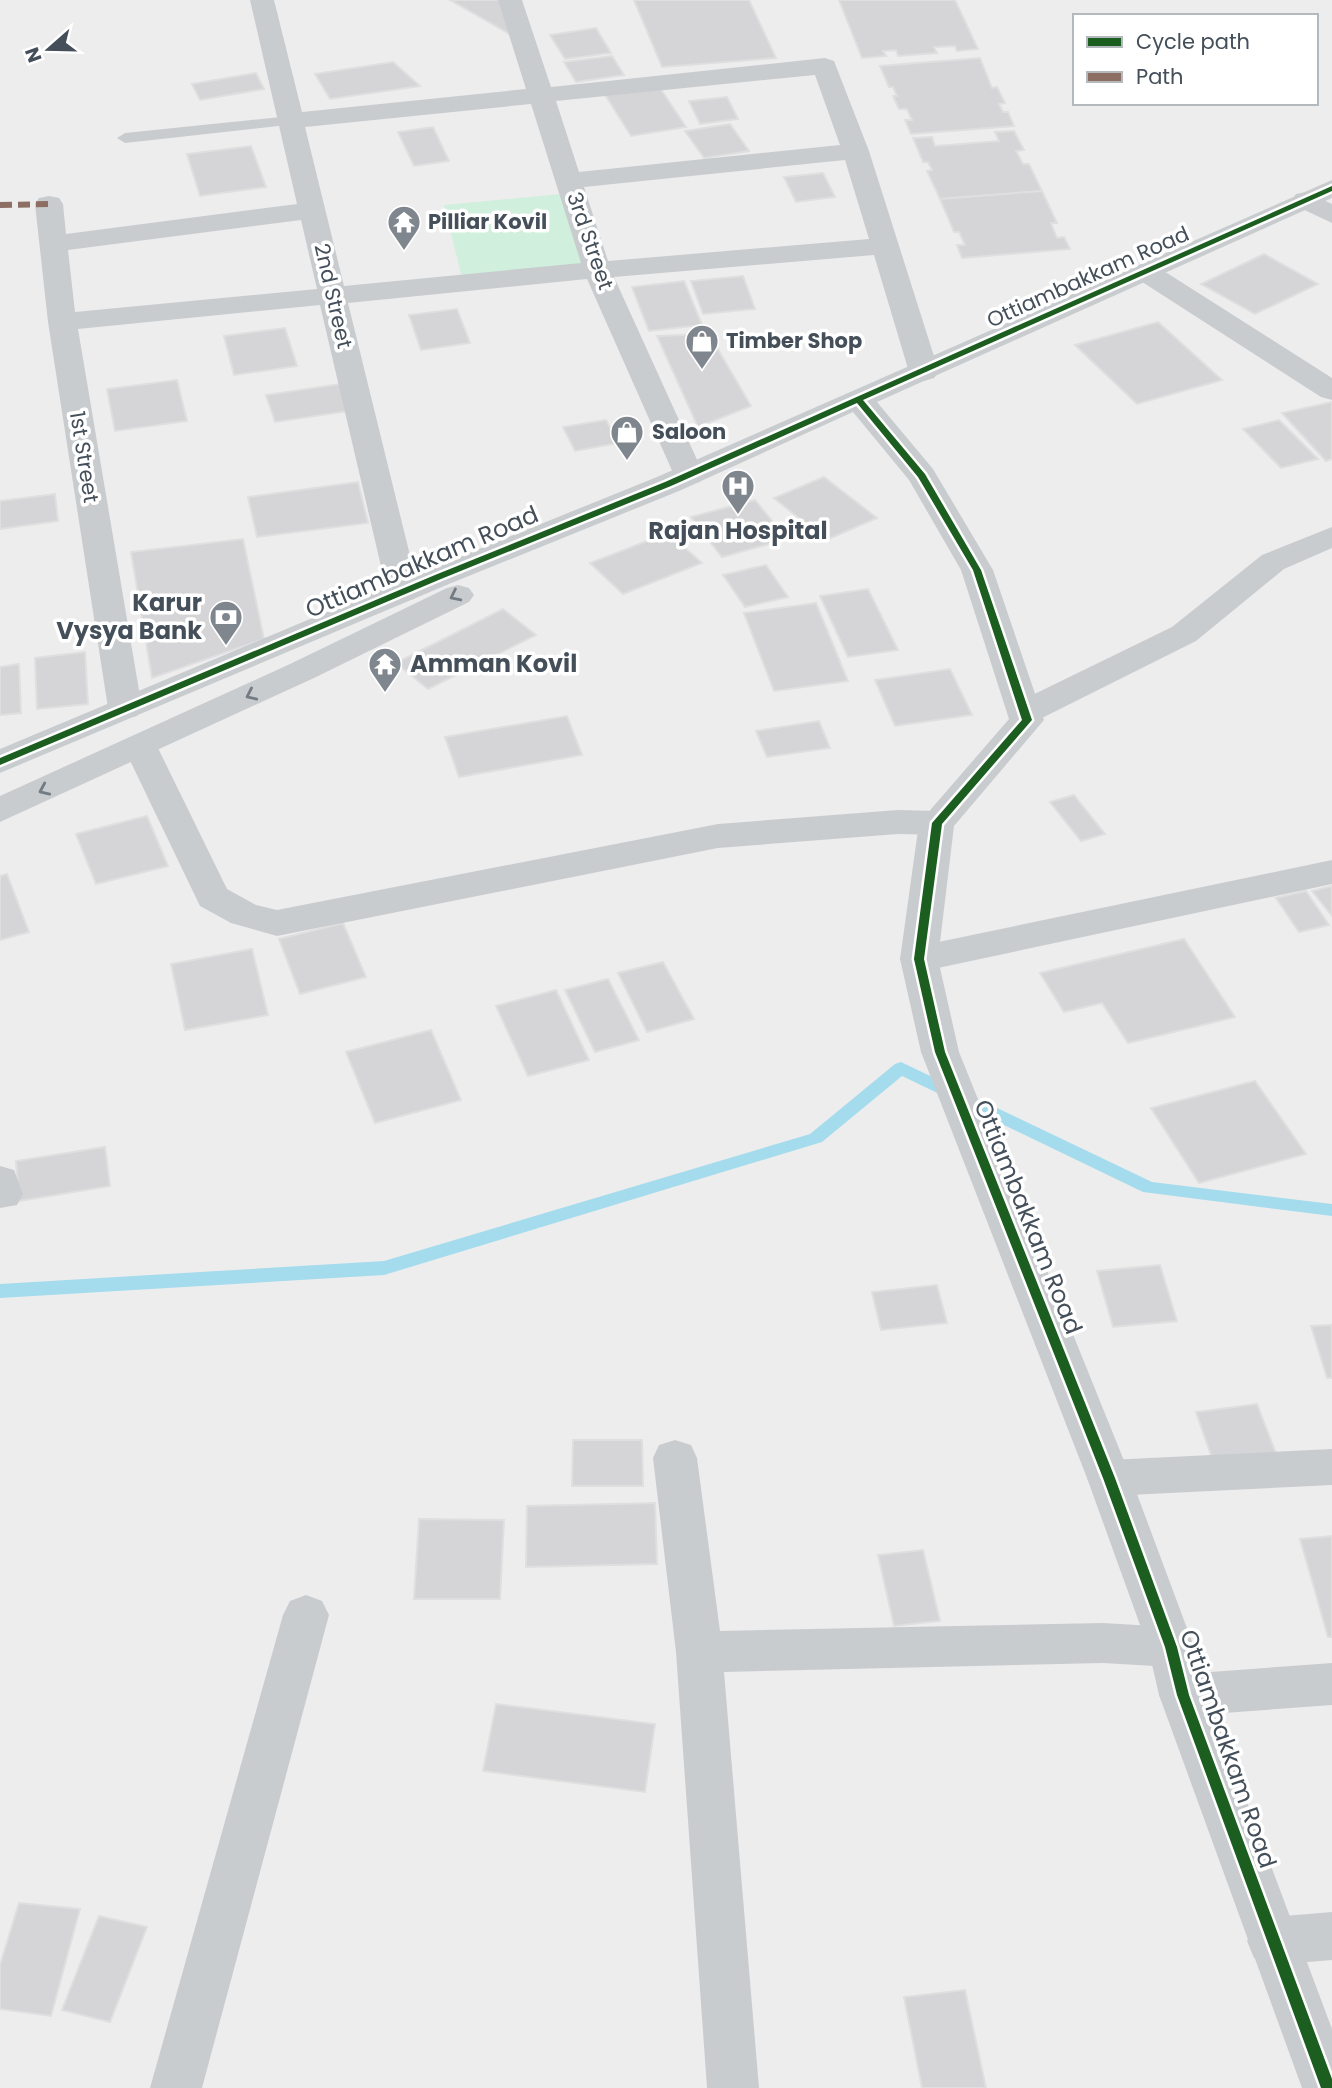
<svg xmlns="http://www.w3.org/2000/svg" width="1332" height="2088" font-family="Poppins,sans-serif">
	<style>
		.green { fill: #d0efdd }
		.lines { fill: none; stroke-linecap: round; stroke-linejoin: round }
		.stream { fill: #a4dcee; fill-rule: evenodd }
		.building { fill: #d5d5d7; stroke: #dfdfe0; stroke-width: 2 }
		.service { fill: #c9cccf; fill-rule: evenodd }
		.minor { fill: #c9cccf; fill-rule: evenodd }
		.tertiary { fill: #c9cccf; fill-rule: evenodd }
		.quiet { stroke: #8d6e63; stroke-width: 6; stroke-dasharray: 12 6; stroke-linecap: butt }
		.cycleway-casing { stroke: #fff; stroke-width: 5 }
		.cycleway { fill: #1b5e20; fill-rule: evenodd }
		.oneway { stroke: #737b83 }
		.labels { text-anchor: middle; stroke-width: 7; stroke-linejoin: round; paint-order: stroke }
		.far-poi-label { font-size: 21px; font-weight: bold; fill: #444f5a; stroke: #fff; text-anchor: start }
		.far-street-label { font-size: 21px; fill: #444f5a; stroke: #fff }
		.poi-label { font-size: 24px; font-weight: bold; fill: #444f5a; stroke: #fff }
		.street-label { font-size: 24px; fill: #444f5a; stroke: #fff }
	</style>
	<rect width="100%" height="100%" fill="#eeeded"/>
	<path class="green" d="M561,194L585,271L462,278L444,205Z"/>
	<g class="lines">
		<path class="stream" d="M901,1062L1152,1182L1332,1204V1216L1143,1192L902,1076L822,1142L384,1275L0,1298V1284L384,1261L810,1134L895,1064Z"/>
	</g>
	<g class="building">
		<path d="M450,0H506L515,37Z"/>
		<path d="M634,0H749L776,58L662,67Z"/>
		<path d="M839,0H955L978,49L957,51L955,46L934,47L937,53L898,56L896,50L883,51L886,56L862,58Z"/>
		<path d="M596,28L611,53L565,59L550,35Z"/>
		<path d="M612,56L624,75L576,82L564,62Z"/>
		<path d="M980,58L992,88L997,87L1005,103L999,104L1003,112H1008L1014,126L911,134L905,120H912L907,109H899L893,96H897L893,87H889L880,66Z"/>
		<path d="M393,62L420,86L330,99L315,74Z"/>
		<path d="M256,73L264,89L200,100L192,84Z"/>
		<path d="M658,85L686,127L631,136L604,93Z"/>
		<path d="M727,97L738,119L700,124L689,101Z"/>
		<path d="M730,124L749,151L704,158L685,131Z"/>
		<path d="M433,127L449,161L414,166L398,132Z"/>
		<path d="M1014,131L1024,150L1016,151L1023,164H1029L1042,191L940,199L927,171L932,170L928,162H923L913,138L932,137L935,146L999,141L995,132Z"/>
		<path d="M251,146L266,187L200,196L187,154Z"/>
		<path d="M823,173L835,197L796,202L784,177Z"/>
		<path d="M1042,191L1057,223H1051L1057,238L1064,237L1070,249L962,258L957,245H965L959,232H954L940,199Z"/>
		<path d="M1264,254L1318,284L1255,314L1201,284Z"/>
		<path d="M743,276L755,309L703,314L691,281Z"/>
		<path d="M684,281L702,325L649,331L632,287Z"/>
		<path d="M457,309L470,343L421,350L409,315Z"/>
		<path d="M1158,322L1222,380L1137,404L1075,345Z"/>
		<path d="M285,328L297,366L234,375L224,336Z"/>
		<path d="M709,334L751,406L698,427L657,336Z"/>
		<path d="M177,380L187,421L115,431L107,389Z"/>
		<path d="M340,384L349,411L275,422L266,395Z"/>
		<path d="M1332,402V459L1326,461L1282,413Z"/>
		<path d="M606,420L618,443L575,451L563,427Z"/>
		<path d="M1279,420L1318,459L1281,468L1243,429Z"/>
		<path d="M824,477L877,518L826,540L774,498Z"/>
		<path d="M358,482L368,523L257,537L248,497Z"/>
		<path d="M55,494L58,521L0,529V501Z"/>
		<path d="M755,500L787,539L722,557L691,517Z"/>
		<path d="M668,533L702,563L623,594L590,563Z"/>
		<path d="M243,539L264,639L152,678L131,552Z"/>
		<path d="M766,565L788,597L745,607L723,575Z"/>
		<path d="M868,589L898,650L848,657L820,596Z"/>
		<path d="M816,603L848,681L774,691L744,613Z"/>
		<path d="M503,609L536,635L428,689L396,663Z"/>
		<path d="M85,652L88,704L37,709L35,658Z"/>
		<path d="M19,664L21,713L0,715V667Z"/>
		<path d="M950,669L972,715L895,726L875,680Z"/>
		<path d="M567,716L582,755L459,777L445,737Z"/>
		<path d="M819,721L830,748L767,757L756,731Z"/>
		<path d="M1074,795L1105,834L1081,841L1050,802Z"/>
		<path d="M147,816L168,866L96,884L76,834Z"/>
		<path d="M7,874L29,932L0,940V876Z"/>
		<path d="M1332,886V916L1312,891Z"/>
		<path d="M1306,891L1329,925L1299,932L1276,898Z"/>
		<path d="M343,923L366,977L300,994L279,939Z"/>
		<path d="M1184,939L1235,1017L1128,1043L1102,1003L1064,1012L1040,973Z"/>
		<path d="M252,949L268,1015L185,1030L171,964Z"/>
		<path d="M663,962L694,1019L647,1032L618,973Z"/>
		<path d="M608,979L639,1040L595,1052L565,990Z"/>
		<path d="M556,990L589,1060L528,1076L496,1006Z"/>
		<path d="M431,1030L461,1100L375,1123L346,1052Z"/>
		<path d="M1255,1081L1306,1154L1199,1183L1151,1108Z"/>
		<path d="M105,1147L110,1186L19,1201L16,1161Z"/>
		<path d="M1160,1265L1177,1321L1113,1327L1097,1271Z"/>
		<path d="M937,1285L947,1323L881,1330L872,1292Z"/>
		<path d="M1332,1325V1378H1327L1311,1326Z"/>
		<path d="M1257,1404L1277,1456L1214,1464L1196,1412Z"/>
		<path d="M573,1440H642L643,1486H572Z"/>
		<path d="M655,1503L657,1564L526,1567L527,1506Z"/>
		<path d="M419,1519L504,1520L500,1599H414Z"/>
		<path d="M1332,1536V1637H1328L1300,1539Z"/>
		<path d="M923,1550L940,1621L894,1626L878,1555Z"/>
		<path d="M496,1704L655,1724L645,1792L483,1771Z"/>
		<path d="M19,1903L80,1909L51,2016L0,2009V1965Z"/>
		<path d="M99,1916L147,1927L110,2022L62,2010Z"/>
		<path d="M965,1990L986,2088H922L904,1997Z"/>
	</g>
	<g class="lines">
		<path class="service" d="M291,116L296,118L299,121L296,124L125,143L117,138L125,133Z"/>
		<g class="minor">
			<path d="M250,0H274L302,112L526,89L498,0H522L551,87L825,58L834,61L869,151L939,372L934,378L924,381L914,378L909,372L874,255L614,277L704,475L700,482L689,484L678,482L674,475L587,279L348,303L419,592L414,599L403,602L392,599L387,592L320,305L78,329L142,708L137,716L125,719L113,716L108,708L48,322L35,204L39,198L49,196L59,198L63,204L66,234L297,204ZM815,75L840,145L579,172L556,101ZM531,104L581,263L344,286L305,127ZM845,160L869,239L608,261L584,187ZM301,220L317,289L75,312L68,250Z"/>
			<path d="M1306,192L1332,204V223L1296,206L1292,200L1296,194Z"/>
			<path d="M1146,264L1156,266L1332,378V400L1321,397L1136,278L1132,272L1136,266Z"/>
			<path d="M1332,527V548L1284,569L1196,641L1036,721L1024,724L1012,721L1007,713L1012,705L1172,627L1262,555Z"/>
			<path d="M140,735L152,738L157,746L227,889L256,905L277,910L718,824L898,810L937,811L950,815L955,823L950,831L937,835L898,834L718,848L277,936L231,923L200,906L123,746L128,738Z"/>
			<path d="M1332,860V884L919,972L906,968L900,959L906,950L919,946Z"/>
			<path d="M0,1166L14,1170L23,1194L17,1205L0,1208Z"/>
			<path d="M675,1440L691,1445L697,1458L720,1631L1103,1623L1171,1627L1187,1633L1194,1647L1187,1661L1171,1667L1103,1663L724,1672L759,2088H707L676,1652L653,1458L659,1445Z"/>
			<path d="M1332,1449V1485L1109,1496L1093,1491L1087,1478L1093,1465L1109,1460Z"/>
			<path d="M306,1595L322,1601L329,1615L202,2088H150L283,1615L290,1601Z"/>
			<path d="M1332,1663V1705L1183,1716L1166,1710L1159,1695L1166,1680L1183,1674Z"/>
			<path d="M1332,1912V1960L1272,1965L1254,1958L1247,1941L1254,1924L1272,1917Z"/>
		</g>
		<g class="tertiary">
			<path d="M1332,180V198L877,402L933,469L993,570L1044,720L954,826L938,959L959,1052L1131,1478L1194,1647L1207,1695L1332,2029V2088H1302L1159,1695L1148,1647L1087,1478L921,1052L900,959L919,823L1009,719L961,570L909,480L853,412L679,491L449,584L0,773V749L427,570L657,477Z"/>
			<path d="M458,585L469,588L474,595L469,602L314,678L0,822V796L290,664L447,588Z"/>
		</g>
		<path class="quiet" d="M0,205L49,204"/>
		<defs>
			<path id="cycleway" d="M1332,186V191L863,400L925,474L981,570L1032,720L942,824L924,959L945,1052L1115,1478L1177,1647L1189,1695L1332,2079V2088H1321L1177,1695L1165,1647L1103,1478L935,1052L914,959L932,823L1022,720L973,570L918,477L857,403L671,486L441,579L0,765V758L435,575L665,482Z"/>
		</defs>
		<use href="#cycleway" class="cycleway-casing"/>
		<use href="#cycleway" class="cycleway"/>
	</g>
	<defs><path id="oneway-chevron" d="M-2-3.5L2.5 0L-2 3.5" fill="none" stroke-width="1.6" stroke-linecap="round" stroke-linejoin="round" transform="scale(1.75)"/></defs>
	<g class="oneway">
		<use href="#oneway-chevron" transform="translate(455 596) rotate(154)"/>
		<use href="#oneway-chevron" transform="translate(251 695) rotate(155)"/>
		<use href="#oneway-chevron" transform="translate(44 790) rotate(156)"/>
	</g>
	<defs>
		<symbol id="temple-pin" viewBox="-11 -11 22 30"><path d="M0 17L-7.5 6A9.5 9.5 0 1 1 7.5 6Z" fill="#80868d" stroke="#fff"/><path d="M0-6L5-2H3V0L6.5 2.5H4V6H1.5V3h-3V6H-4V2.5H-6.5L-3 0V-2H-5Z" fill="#fff"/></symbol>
		<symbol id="shop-pin" viewBox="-11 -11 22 30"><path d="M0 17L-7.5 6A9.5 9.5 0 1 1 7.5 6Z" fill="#80868d" stroke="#fff"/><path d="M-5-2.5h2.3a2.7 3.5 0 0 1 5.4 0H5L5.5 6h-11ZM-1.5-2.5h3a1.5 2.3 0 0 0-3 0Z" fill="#fff"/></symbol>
		<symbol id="hospital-pin" viewBox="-11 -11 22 30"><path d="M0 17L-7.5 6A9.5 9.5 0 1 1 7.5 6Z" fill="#80868d" stroke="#fff"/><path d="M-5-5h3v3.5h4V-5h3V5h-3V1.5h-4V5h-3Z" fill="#fff"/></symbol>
		<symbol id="bank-pin" viewBox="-11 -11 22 30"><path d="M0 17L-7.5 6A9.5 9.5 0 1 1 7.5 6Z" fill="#80868d" stroke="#fff"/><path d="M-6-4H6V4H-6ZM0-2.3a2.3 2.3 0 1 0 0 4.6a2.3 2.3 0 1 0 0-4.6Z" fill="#fff"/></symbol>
	</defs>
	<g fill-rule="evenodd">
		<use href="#temple-pin" x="385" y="203" width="38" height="52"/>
		<use href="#shop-pin" x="683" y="322" width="38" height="52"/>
		<use href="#shop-pin" x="608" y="413" width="38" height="52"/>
		<use href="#hospital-pin" x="719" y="467" width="38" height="52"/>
		<use href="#bank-pin" x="207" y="598" width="38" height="52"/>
		<use href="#temple-pin" x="366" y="645" width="38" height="52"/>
	</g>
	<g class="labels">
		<g class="far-poi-label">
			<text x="428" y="229">Pilliar Kovil</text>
			<text x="726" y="348">Timber Shop</text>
			<text x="652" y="439">Saloon</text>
		</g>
		<g class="far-street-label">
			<text transform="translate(590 241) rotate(71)" y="7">3rd Street</text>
			<text transform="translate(1088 277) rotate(-24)" y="7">Ottiambakkam Road</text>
			<text transform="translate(333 296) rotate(77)" y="7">2nd Street</text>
			<text transform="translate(84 457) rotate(81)" y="7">1st Street</text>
		</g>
		<g class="poi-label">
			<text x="738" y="539">Rajan Hospital</text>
			<text x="202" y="611" text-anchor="end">Karur<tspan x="202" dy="28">Vysya Bank</tspan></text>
			<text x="410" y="672" text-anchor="start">Amman Kovil</text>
		</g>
		<g class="street-label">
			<text transform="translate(422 562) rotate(-23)" y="8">Ottiambakkam Road</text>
			<text transform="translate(1028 1217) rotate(68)" y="8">Ottiambakkam Road</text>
			<text transform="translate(1228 1749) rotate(71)" y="8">Ottiambakkam Road</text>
		</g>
	</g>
	<rect x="1073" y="14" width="245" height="91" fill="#ffffff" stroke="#b4b9bd" stroke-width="2"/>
	<rect x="1087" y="37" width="35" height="10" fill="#1b5e20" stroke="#b4b9bd" stroke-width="2"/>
	<text x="1136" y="49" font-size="21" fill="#444f5a">Cycle path</text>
	<rect x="1087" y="72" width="35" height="10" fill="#8d6e63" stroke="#b4b9bd" stroke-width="2"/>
	<text x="1136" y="84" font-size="21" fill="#444f5a">Path</text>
	<g transform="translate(49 49) rotate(250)" stroke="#ffffff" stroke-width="5" paint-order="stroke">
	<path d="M0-5L12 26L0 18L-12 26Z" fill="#444f5a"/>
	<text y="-10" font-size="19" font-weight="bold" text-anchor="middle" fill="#444f5a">N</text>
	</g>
</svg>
